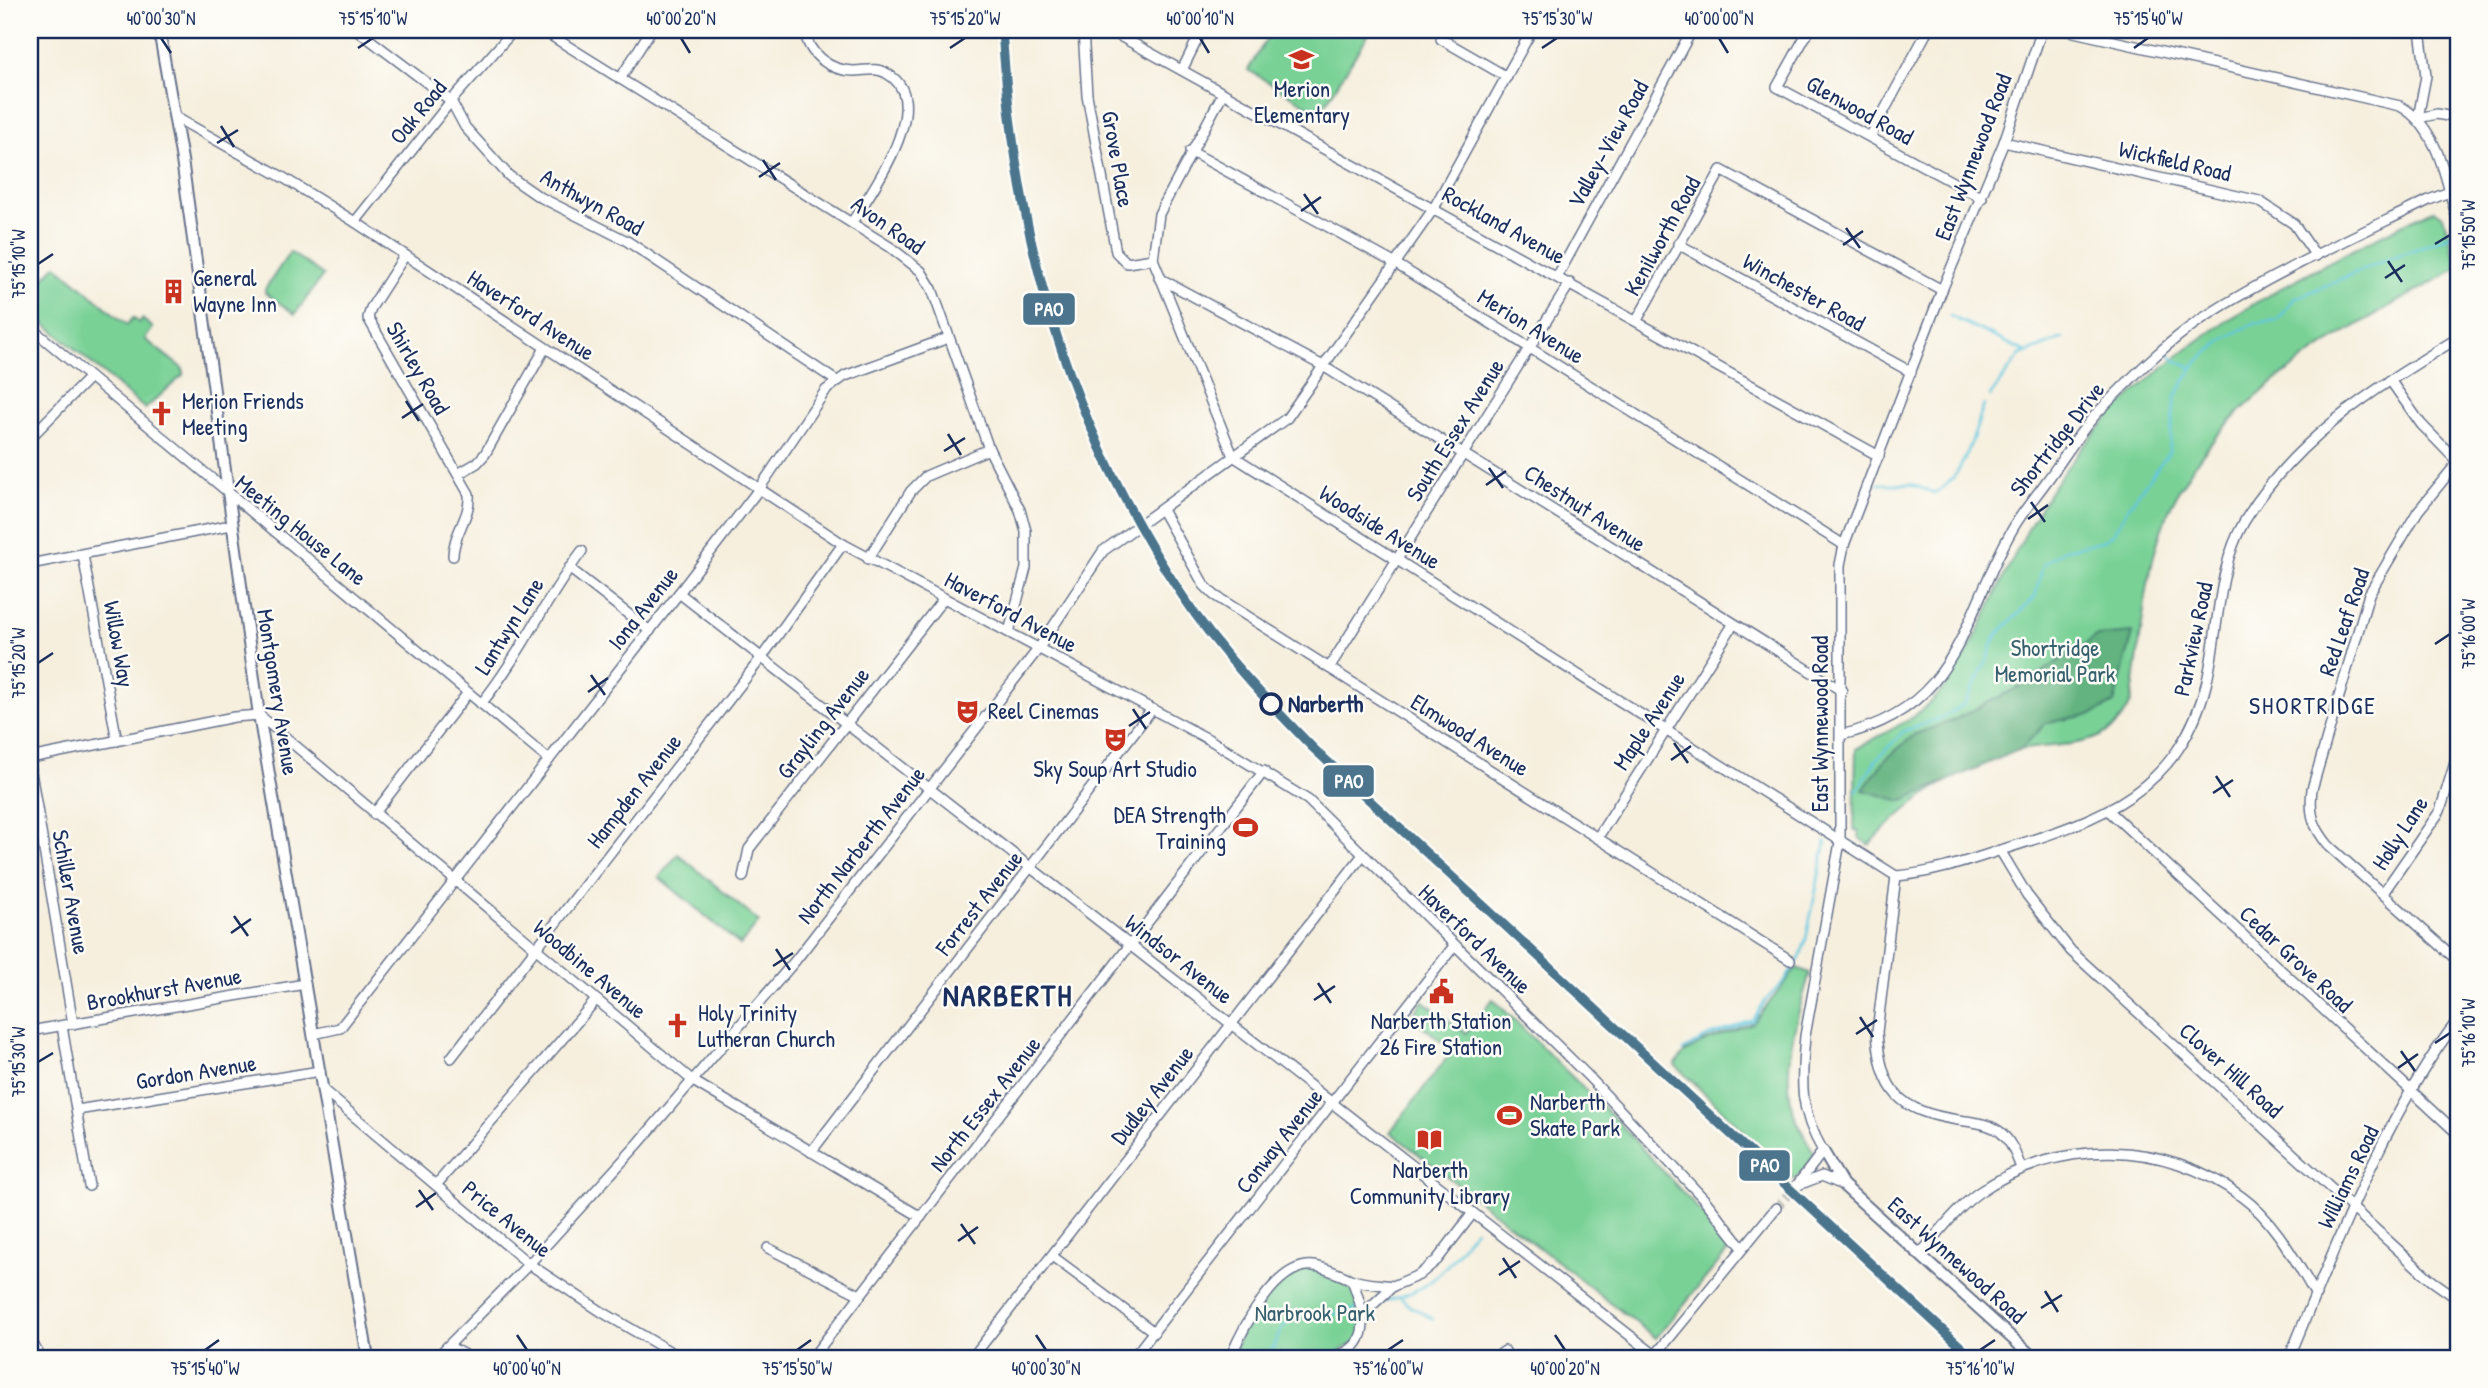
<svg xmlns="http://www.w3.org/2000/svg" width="2488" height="1388" font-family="'Patrick Hand',sans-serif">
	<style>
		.green { fill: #79d196; stroke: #4a807a; stroke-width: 2 }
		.forest { fill: #62b37f; stroke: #3e716e; stroke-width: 2 }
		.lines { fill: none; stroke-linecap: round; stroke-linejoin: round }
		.stream { stroke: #62c7e0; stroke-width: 2.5 }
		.minor-tunnel { stroke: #cac9c4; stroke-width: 9; stroke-dasharray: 9 4.5; stroke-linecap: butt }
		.minor-casing { stroke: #68728b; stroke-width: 12 }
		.major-casing { stroke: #68728b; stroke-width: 14 }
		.minor { stroke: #fff; stroke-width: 9 }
		.major { stroke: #fff; stroke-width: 10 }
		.rail-1-casing { stroke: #fdfcf7; stroke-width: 14 }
		.rail-1 { stroke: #4c748c; stroke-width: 9 }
		.ticks { fill: none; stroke: #1b2f5e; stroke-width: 2.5 }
		.stop-dot { fill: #fdfcf7; stroke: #1b2f5e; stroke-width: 3.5 }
		.labels { text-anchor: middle; stroke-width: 5; stroke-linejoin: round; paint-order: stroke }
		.poi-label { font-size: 23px; fill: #1b2f5e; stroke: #fdfcf7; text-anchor: start }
		.street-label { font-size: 23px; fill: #1b2f5e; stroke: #fdfcf7 }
		.park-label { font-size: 23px; fill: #37606f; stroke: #fdfcf7 }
		.stop-label { font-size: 23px; font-weight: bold; fill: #1b2f5e; stroke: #fdfcf7; text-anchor: start }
		.neighbourhood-label { font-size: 24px; letter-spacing: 2px; fill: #1b2f5e; stroke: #fdfcf7 }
		.district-label { font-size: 30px; font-weight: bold; letter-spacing: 2px; fill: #1b2f5e; stroke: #fdfcf7 }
		.line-badge { stroke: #fdfcf7; stroke-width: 2.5 }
		.badge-label { font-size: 19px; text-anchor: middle; font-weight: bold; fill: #fff }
		.neatline { fill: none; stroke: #1b2f5e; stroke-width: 2.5 }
		.ticks-label { font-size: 18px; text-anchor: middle; fill: #1b2f5e }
	</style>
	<rect width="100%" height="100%" fill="#fdfcf7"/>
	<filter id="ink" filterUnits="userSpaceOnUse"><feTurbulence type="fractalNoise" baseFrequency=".0143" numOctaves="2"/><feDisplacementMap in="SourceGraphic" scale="14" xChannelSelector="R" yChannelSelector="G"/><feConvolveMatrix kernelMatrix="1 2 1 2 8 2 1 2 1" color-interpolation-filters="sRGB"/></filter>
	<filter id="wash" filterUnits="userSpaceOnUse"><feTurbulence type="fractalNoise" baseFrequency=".00686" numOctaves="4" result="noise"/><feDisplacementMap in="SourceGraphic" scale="28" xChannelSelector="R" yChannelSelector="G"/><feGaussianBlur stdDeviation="1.57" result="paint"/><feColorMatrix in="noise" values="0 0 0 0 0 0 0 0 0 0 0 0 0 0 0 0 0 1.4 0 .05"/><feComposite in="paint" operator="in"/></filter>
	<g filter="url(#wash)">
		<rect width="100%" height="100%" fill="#f6efde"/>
		<g class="green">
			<path d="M1272,30H1371L1320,113L1248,70Z"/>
			<path d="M2434,210L2443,216L2458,268C2342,333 2196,405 2157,544C2143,595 2140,650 2131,702C2107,761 2044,736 1995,757C1940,781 1910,801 1869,845L1860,839L1858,831L1854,830L1856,749C1883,733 1909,723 1932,701C1961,673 1977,634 1994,598C2011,561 2029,524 2051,490C2124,380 2232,310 2349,252C2377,238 2405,222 2434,210Z"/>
			<path d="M290,252L323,275L295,314L265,293V289Z"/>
			<path d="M56,265L127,325L133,318L139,323L142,319L153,328L145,339L183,369V375L145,409L30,311V293Z"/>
			<path d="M678,854L759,922L740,945L659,877Z"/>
			<path d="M1797,968L1810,973C1797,1016 1782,1062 1792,1107C1796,1124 1808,1141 1815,1156L1795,1180L1675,1065L1684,1053L1703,1042L1753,1023Z"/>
			<path d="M1493,999L1617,1121L1732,1246L1656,1338L1390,1132L1453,1050L1411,1017L1423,1001L1466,1033Z"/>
			<path d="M1311,1266L1352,1280L1365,1312L1361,1338L1329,1358H1230L1245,1326L1281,1280Z"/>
		</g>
		<path class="forest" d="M2133,633L2114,703L2093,714L2046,723L2021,749L1901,801L1863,790L1884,761L1915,734L1952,721L2017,688L2097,636Z"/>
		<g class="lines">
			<g class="stream">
				<path d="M1950,316L2026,352"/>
				<path d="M2170,354L2176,361L2193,368"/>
				<path d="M1990,396L2020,355L2063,338"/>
				<path d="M1878,484H1911L1934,493C1964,480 1974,433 1984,405"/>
				<path d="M1856,792L1876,760L1904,731L1946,716L1964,704L1986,663L1996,636L2035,597L2043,565L2064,550L2105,540L2113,534L2129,506L2169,452L2175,397L2195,364L2224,339L2254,323L2278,320L2294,299L2378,263L2458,233"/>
				<path d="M1683,1051L1705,1038L1753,1020L1765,1001L1786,979L1800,958L1806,939L1826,841"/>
				<path d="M1401,1298L1408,1305L1433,1319"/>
				<path d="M1385,1301C1436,1289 1446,1267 1475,1229"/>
				<path d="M1268,1358L1282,1328L1294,1317L1306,1314L1319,1317L1357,1309"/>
			</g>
		</g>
	</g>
	<g filter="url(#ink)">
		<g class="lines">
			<path class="minor-tunnel" d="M1776,1208L1797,1185"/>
			<defs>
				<g id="minor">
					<path d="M357,30L451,101L465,127L509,176L538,196L627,241L835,380"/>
					<path d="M542,30L890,247L921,271L932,289L989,449L1020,510L1026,531V568L1009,632"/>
					<path d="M805,30C807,54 830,71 854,71C865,71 876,67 886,73C938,100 871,193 852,222"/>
					<path d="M1083,30L1087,95L1116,252L1127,263L1153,259"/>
					<path d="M1109,30L1879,456"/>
					<path d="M1809,30L1777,87L1982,198"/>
					<path d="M2065,30L2400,106C2439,127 2447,184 2458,223"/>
					<path d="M1441,39L1507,77"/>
					<path d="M1182,70L1202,30"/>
					<path d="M620,79L651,30"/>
					<path d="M1223,93L1159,214L1153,259L1233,456L1896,876C1934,873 1967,861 2004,849C2101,819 2180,792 2207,681C2219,630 2217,568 2244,522C2296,436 2375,389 2458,338"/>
					<path d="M175,117L284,178L355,222L843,544L1210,740L1308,800L1588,1076L1704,1199L1742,1247"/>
					<path d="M2418,118L2426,76L2420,30"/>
					<path d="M2418,118L2437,114L2458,118"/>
					<path d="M1870,137L1928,30"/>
					<path d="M2004,142L2259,201L2294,224L2316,256"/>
					<path d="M1190,151L1396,264L1844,545"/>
					<path d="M355,222L451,101L514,30"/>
					<path d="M1678,244L1911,372"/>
					<path d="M405,255L371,308L368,318L469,494C471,517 453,533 453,556"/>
					<path d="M1557,277L1692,30"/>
					<path d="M1159,278L1323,366L1842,691"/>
					<path d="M1637,320L1721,170L1942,290"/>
					<path d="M30,327L549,760"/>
					<path d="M2390,380L2421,424L2458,462"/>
					<path d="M30,438L89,378"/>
					<path d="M2458,462L2418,511L2369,594L2312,789C2309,814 2313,827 2329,846L2458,961"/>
					<path d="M458,474L477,463L485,454L545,348"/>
					<path d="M1162,510L1204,585L1214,595L1790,960"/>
					<path d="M83,555L117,741"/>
					<path d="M868,559L911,491L926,476L989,449"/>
					<path d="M30,564L231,525"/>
					<path d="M569,568L650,631"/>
					<path d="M679,593L1655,1355"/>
					<path d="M1329,668L1570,283"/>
					<path d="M481,704C519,657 545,600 582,551"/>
					<path d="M1841,735C1963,707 1961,615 2015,525C2024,510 2036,496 2046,482C2065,457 2081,428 2104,406C2134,375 2167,342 2203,318C2275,272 2353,237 2429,200L2449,192"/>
					<path d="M30,758L234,717L259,715L693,1081L921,1217"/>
					<path d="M30,766L73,1024"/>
					<path d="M2109,811L2458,1134"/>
					<path d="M374,814L467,694"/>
					<path d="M1598,837L1733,625"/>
					<path d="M2000,850L2027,895L2071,951L2431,1280L2458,1299"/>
					<path d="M1896,876L1877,1032C1881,1092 1899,1111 1958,1120C1972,1122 1987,1123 1999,1131C2011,1140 2016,1155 2021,1168"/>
					<path d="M743,877L749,849L944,598"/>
					<path d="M2383,893L2440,811L2458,753"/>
					<path d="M62,1026L89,1186"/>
					<path d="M30,1031L305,984"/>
					<path d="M313,1034L340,1028L679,593L759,489L826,390L845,376L948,338"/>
					<path d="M451,1058L762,657L843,544"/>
					<path d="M323,1090L529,1264L602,1312L681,1358"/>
					<path d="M77,1110L320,1071"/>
					<path d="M811,1152L1152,709"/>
					<path d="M436,1185L596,1000"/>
					<path d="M1797,1185L1823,1151C1799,1110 1801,1082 1805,1036L1840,842V565L1844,545L1942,290L2004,142L2042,30"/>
					<path d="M1798,1185L1822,1176L1843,1185"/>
					<path d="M768,1248L860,1295"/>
					<path d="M1919,1255C1938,1234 1956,1209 1978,1193C2058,1137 2165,1139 2242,1197C2275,1221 2295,1260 2316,1295"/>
					<path d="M1052,1256L1154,1332"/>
					<path d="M1365,1312L1393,1286L1419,1275L1437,1260L1473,1213"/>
					<path d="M30,1339L41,1358"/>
					<path d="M448,1346L470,1358"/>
					<path d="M436,1358L529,1264L638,1144L795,961L1039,648L1103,551L1287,418L1434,208L1532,30"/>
					<path d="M812,1358L1264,771"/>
					<path d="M972,1358L1362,856"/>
					<path d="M1133,1358L1454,946"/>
					<path d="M1230,1358C1242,1330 1275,1262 1314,1266C1327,1268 1338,1274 1350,1279C1363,1284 1379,1284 1393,1286"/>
					<path d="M1329,1358C1375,1349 1365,1313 1352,1280"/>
					<path d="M1494,1358L1505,1351"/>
					<path d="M1653,1358L1776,1208"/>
					<path d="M2289,1358C2335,1248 2385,1114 2458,1020"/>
				</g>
				<g id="major">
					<path d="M159,30L182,160L259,715L368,1358"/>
					<path d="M1823,1151L1843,1185L2034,1358"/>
				</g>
			</defs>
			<use href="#minor" class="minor-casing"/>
			<use href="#major" class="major-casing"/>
			<use href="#minor" class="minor"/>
			<use href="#major" class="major"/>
			<defs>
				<path id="rail-1" d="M1002,30C1015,236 1066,422 1182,595C1219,651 1266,700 1313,748L1973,1358"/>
			</defs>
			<use href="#rail-1" class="rail-1-casing"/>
			<use href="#rail-1" class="rail-1"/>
		</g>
	</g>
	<path class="ticks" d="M161,38L171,53M681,38L690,53M1200,38L1209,53M1719,38L1728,53M358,48L373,38M950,48L965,38M1542,48L1557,38M2134,48L2148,38M221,126L234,147M217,143L238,130M763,160L776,180M759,177L780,163M1304,194L1318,214M1301,211L1321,197M1846,228L1860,248M2435,244L2450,235M1843,245L1863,231M2388,261L2402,282M38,264L53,254M2385,278L2405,265M406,401L419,421M402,418L423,404M948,434L961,455M944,451L965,438M1489,468L1503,488M1486,485L1506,471M2031,502L2045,522M2028,519L2048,505M2435,644L2450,634M38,663L53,653M591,675L605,695M588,692L608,678M1133,709L1146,729M1129,726L1150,712M1674,743L1688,763M1671,760L1691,746M2216,776L2230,797M2213,793L2233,780M234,916L248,936M231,933L251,919M776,949L790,970M773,966L793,953M1318,983L1331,1003M1314,1000L1335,986M1860,1017L1873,1037M1856,1034L1877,1020M2435,1043L2450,1033M2401,1051L2415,1071M38,1062L53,1053M2398,1068L2418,1054M419,1190L433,1210M416,1207L436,1193M961,1224L975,1244M958,1241L978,1227M1503,1258L1516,1278M1499,1275L1520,1261M2045,1291L2058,1312M2041,1308L2062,1295M517,1335L527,1350M1036,1335L1046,1350M1555,1335L1565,1350M205,1350L219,1340M797,1350L811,1340M1388,1350L1403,1340M1980,1350L1995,1340"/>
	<defs>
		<symbol id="school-bare" viewBox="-9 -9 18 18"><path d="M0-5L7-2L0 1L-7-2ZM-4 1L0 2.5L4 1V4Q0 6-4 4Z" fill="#c8321e" stroke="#fdfcf7" stroke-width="2.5" paint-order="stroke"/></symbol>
		<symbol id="building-bare" viewBox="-9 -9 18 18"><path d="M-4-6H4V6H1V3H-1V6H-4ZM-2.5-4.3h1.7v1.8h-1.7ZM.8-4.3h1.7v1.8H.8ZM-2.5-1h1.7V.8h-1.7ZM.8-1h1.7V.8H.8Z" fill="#c8321e" stroke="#fdfcf7" stroke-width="2.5" paint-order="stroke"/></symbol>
		<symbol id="church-bare" viewBox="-9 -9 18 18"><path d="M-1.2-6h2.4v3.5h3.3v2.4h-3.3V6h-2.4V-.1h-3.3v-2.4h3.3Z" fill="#c8321e" stroke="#fdfcf7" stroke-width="2.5" paint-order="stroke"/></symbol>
		<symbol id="theatre-bare" viewBox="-9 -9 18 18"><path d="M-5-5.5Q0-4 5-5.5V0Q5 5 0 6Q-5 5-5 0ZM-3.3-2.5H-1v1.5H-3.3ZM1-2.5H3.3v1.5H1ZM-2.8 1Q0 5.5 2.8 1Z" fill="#c8321e" stroke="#fdfcf7" stroke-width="2.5" paint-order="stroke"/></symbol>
		<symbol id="stadium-bare" viewBox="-9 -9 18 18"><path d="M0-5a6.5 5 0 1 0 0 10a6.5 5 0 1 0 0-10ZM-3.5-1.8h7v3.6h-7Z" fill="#c8321e" stroke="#fdfcf7" stroke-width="2.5" paint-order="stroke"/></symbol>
		<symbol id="civic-bare" viewBox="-9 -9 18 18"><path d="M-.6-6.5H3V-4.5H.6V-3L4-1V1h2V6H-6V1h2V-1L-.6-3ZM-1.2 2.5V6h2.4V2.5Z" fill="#c8321e" stroke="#fdfcf7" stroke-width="2.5" paint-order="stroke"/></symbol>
		<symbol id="library-bare" viewBox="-9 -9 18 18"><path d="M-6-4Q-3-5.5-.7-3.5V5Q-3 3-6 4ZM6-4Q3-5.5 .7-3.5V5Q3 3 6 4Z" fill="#c8321e" stroke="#fdfcf7" stroke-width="2.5" paint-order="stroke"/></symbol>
	</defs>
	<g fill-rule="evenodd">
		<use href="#school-bare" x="1284" y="42" width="35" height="35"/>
		<use href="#building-bare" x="156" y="274" width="35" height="35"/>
		<use href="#church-bare" x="144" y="396" width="35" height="35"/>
		<use href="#theatre-bare" x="950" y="694" width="35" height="35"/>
		<use href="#theatre-bare" x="1098" y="722" width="35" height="35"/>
		<use href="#stadium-bare" x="1228" y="810" width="35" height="35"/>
		<use href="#civic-bare" x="1424" y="974" width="35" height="35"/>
		<use href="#church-bare" x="660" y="1008" width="35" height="35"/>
		<use href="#stadium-bare" x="1492" y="1098" width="35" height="35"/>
		<use href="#library-bare" x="1412" y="1122" width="35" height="35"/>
	</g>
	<circle class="stop-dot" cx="1271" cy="704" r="10"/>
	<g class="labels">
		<g class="poi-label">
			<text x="1302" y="97" text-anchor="middle">Merion<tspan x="1302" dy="26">Elementary</tspan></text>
			<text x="193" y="286">General<tspan x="193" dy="26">Wayne Inn</tspan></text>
			<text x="182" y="409">Merion Friends<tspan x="182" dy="26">Meeting</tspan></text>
			<text x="988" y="719">Reel Cinemas</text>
			<text x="1115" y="777" text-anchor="middle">Sky Soup Art Studio</text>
			<text x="1226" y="823" text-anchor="end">DEA Strength<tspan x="1226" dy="26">Training</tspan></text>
			<text x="698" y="1021">Holy Trinity<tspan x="698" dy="26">Lutheran Church</tspan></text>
			<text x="1441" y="1029" text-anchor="middle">Narberth Station<tspan x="1441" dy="26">26 Fire Station</tspan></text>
			<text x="1530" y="1110">Narberth<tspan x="1530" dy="26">Skate Park</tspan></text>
			<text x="1430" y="1178" text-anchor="middle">Narberth<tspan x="1430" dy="26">Community Library</tspan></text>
		</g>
		<g class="street-label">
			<text transform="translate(1860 110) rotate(29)" y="8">Glenwood Road</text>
			<text transform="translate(418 112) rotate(-51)" y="8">Oak Road</text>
			<text transform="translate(1608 144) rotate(-61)" y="8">Valley-View Road</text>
			<text transform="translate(1973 157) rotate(-69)" y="8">East Wynnewood Road</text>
			<text transform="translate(1118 159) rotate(80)" y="8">Grove Place</text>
			<text transform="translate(2175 161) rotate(13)" y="8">Wickfield Road</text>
			<text transform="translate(592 202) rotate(29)" y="8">Anthwyn Road</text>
			<text transform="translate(888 225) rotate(35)" y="8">Avon Road</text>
			<text transform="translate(1504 225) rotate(29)" y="8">Rockland Avenue</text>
			<text transform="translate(1662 236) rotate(-61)" y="8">Kenilworth Road</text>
			<text transform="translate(1804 292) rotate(29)" y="8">Winchester Road</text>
			<text transform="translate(531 315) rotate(33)" y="8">Haverford Avenue</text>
			<text transform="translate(1531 326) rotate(32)" y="8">Merion Avenue</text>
			<text transform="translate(418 368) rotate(60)" y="8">Shirley Road</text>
			<text transform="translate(1455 430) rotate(-58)" y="8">South Essex Avenue</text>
			<text transform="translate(2057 439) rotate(-52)" y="8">Shortridge Drive</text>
			<text transform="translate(1585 508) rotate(33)" y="8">Chestnut Avenue</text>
			<text transform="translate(1380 527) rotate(32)" y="8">Woodside Avenue</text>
			<text transform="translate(301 530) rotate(39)" y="8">Meeting House Lane</text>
			<text transform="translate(643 608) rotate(-52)" y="8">Iona Avenue</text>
			<text transform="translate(1011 612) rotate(28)" y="8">Haverford Avenue</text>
			<text transform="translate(2344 622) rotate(-71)" y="8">Red Leaf Road</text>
			<text transform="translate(509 626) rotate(-58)" y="8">Lantwyn Lane</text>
			<text transform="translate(2193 639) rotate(-78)" y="8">Parkview Road</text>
			<text transform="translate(119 644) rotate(80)" y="8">Willow Way</text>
			<text transform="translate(278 692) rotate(81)" y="8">Montgomery Avenue</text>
			<text transform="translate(1649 721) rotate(-57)" y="8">Maple Avenue</text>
			<text transform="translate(823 723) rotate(-52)" y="8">Grayling Avenue</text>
			<text transform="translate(1820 724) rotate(-90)" y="8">East Wynnewood Road</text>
			<text transform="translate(1470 735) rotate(32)" y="8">Elmwood Avenue</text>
			<text transform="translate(634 791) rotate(-52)" y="8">Hampden Avenue</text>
			<text transform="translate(2400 833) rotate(-57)" y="8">Holly Lane</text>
			<text transform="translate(861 845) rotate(-52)" y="8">North Narberth Avenue</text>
			<text transform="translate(71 892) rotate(80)" y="8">Schiller Avenue</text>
			<text transform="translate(979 903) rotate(-52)" y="8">Forrest Avenue</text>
			<text transform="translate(1475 939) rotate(44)" y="8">Haverford Avenue</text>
			<text transform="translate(1179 959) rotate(38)" y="8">Windsor Avenue</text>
			<text transform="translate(2296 959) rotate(43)" y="8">Cedar Grove Road</text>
			<text transform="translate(590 969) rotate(40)" y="8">Woodbine Avenue</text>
			<text transform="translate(164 989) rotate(-10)" y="8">Brookhurst Avenue</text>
			<text transform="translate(2231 1070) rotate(42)" y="8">Clover Hill Road</text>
			<text transform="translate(196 1072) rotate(-9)" y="8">Gordon Avenue</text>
			<text transform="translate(1152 1095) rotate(-52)" y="8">Dudley Avenue</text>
			<text transform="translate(985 1104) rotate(-52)" y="8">North Essex Avenue</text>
			<text transform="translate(1279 1141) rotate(-52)" y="8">Conway Avenue</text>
			<text transform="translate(2348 1177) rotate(-64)" y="8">Williams Road</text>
			<text transform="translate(507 1219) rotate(39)" y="8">Price Avenue</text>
			<text transform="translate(1957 1260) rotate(42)" y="8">East Wynnewood Road</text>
		</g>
		<g class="park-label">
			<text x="2055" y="656">Shortridge<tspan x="2055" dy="26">Memorial Park</tspan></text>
			<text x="1315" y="1321">Narbrook Park</text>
		</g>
		<g class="stop-label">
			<text x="1288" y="712">Narberth</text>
		</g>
		<g class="neighbourhood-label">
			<text x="2313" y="714">SHORTRIDGE</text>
		</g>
		<g class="district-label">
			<text x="1008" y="1006">NARBERTH</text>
		</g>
	</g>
	<g class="line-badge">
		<rect x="1022" y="292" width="54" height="34" rx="7" fill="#4c748c"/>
		<rect x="1322" y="764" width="53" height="34" rx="7" fill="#4c748c"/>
		<rect x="1738" y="1149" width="53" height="33" rx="7" fill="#4c748c"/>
	</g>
	<g class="badge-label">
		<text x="1049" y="316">PAO</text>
		<text x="1349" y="788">PAO</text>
		<text x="1765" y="1172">PAO</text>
	</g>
	<rect width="2488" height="1388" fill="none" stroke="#fdfcf7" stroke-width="77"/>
	<rect x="38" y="38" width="2412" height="1312" class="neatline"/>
	<g class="ticks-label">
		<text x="161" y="25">40°00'30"N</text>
		<text x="373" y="25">75°15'10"W</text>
		<text x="681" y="25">40°00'20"N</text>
		<text x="965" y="25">75°15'20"W</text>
		<text x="1200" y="25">40°00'10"N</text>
		<text x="1557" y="25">75°15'30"W</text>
		<text x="1719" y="25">40°00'00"N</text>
		<text x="2148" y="25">75°15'40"W</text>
		<text transform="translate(2469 235) rotate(-90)" y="6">75°15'50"W</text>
		<text transform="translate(19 264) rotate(-90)" y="6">75°15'10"W</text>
		<text transform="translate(2469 634) rotate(-90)" y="6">75°16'00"W</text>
		<text transform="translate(19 663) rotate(-90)" y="6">75°15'20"W</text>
		<text transform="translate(2469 1033) rotate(-90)" y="6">75°16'10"W</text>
		<text transform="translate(19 1062) rotate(-90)" y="6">75°15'30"W</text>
		<text x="205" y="1375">75°15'40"W</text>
		<text x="527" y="1375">40°00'40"N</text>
		<text x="797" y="1375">75°15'50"W</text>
		<text x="1046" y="1375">40°00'30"N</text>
		<text x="1388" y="1375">75°16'00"W</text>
		<text x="1565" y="1375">40°00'20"N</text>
		<text x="1980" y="1375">75°16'10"W</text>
	</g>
</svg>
